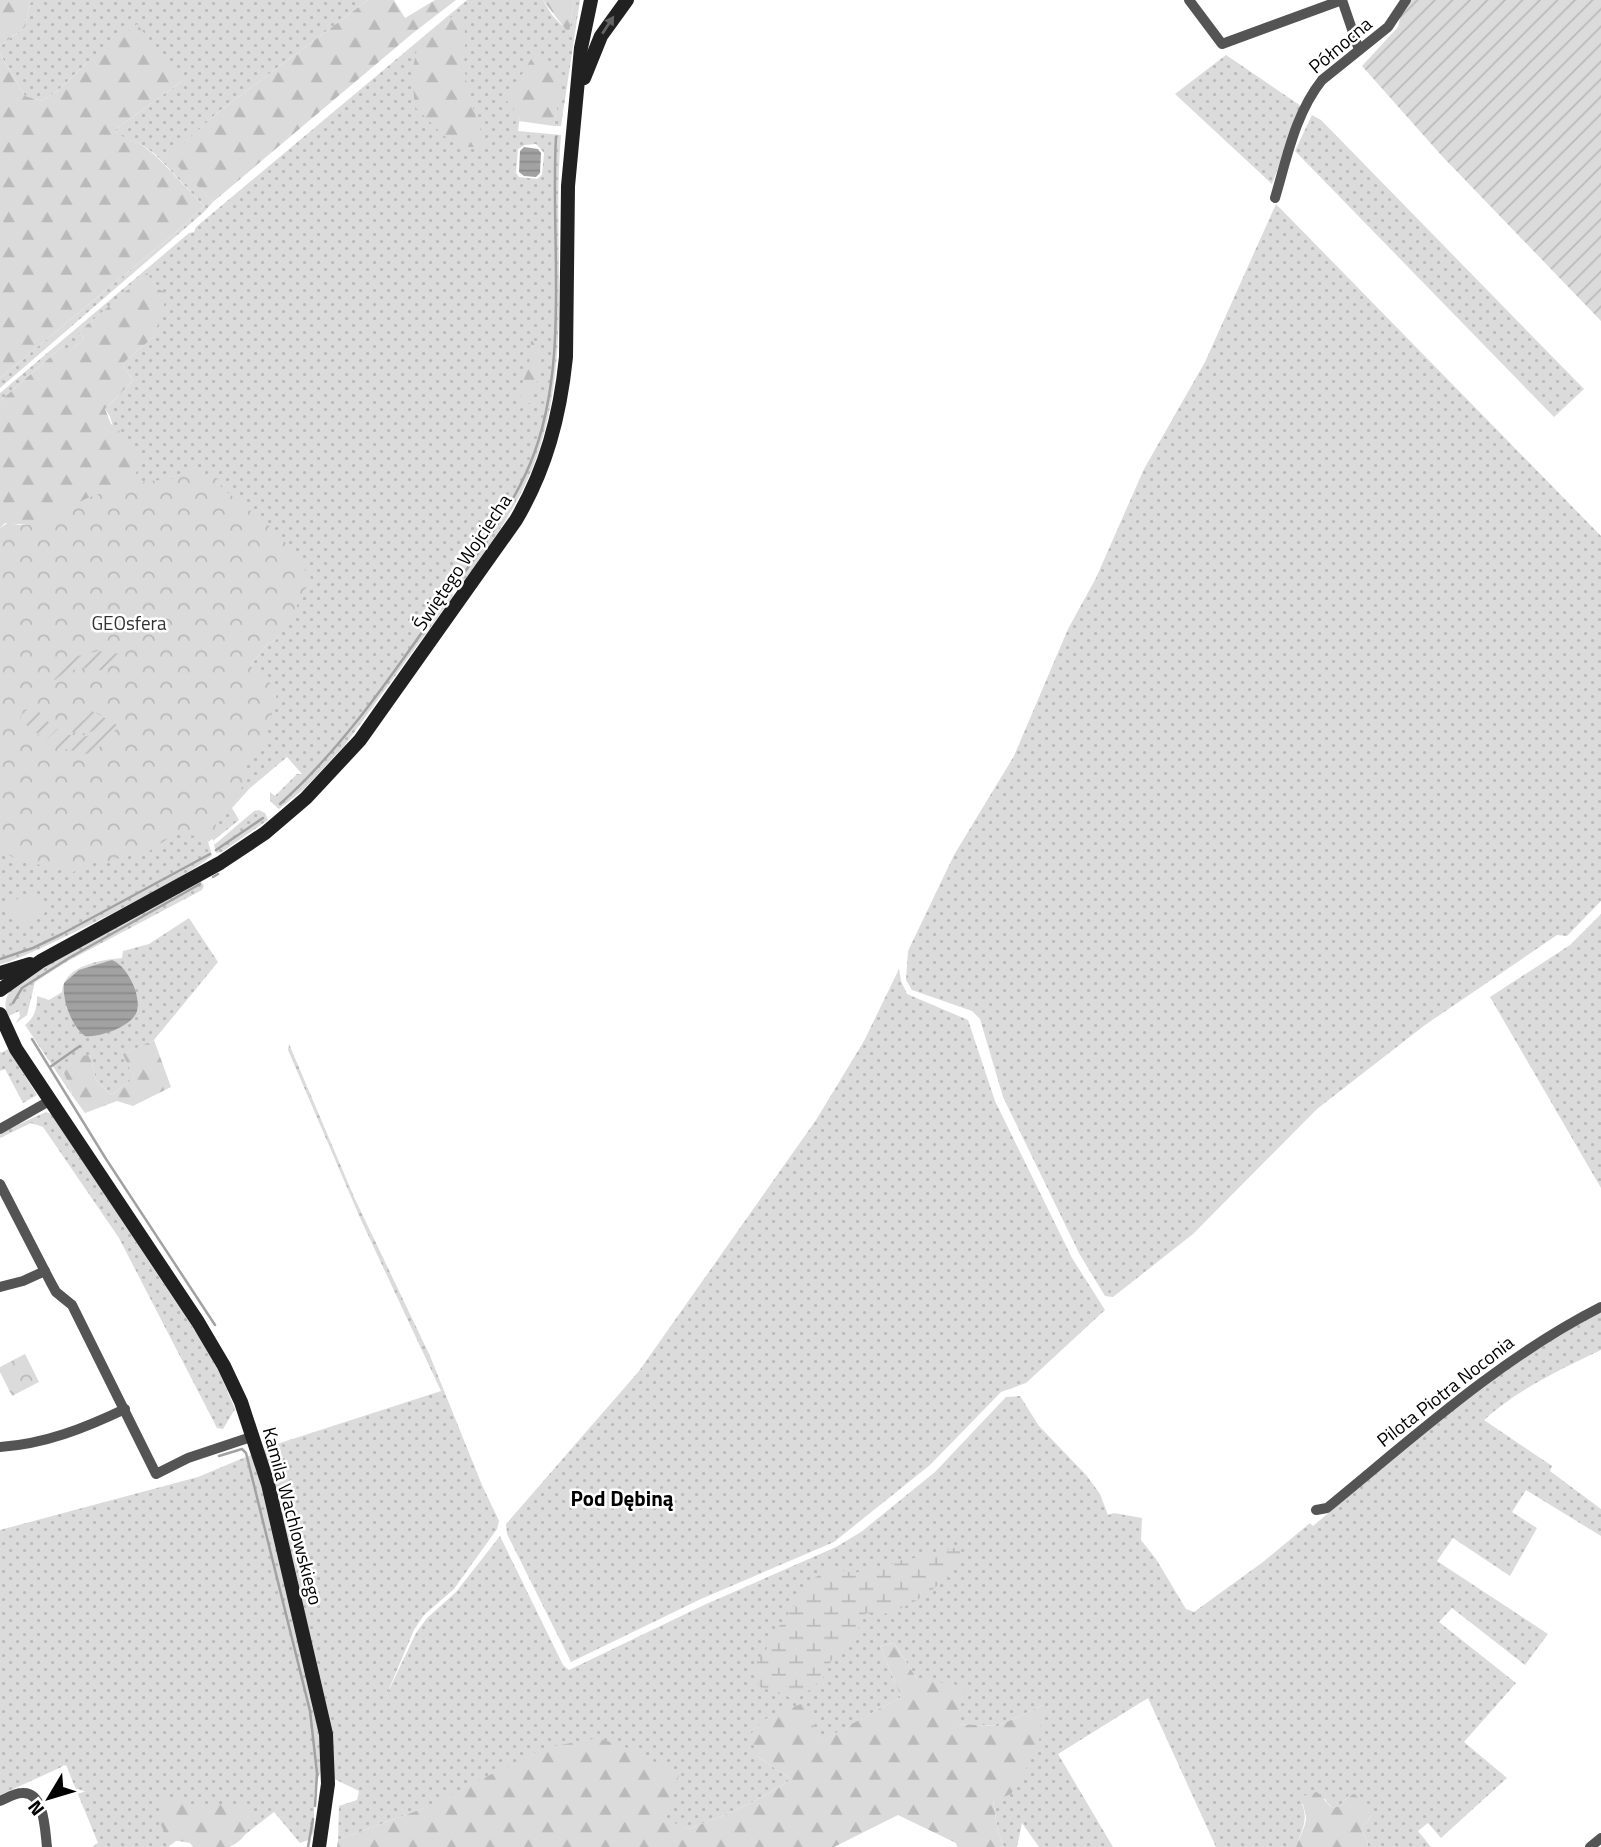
<svg xmlns="http://www.w3.org/2000/svg" width="1601" height="1847" font-family="'Titillium Web',sans-serif">
	<style>
		.grass { fill: url(#grass-dots); fill-rule: evenodd }
		.forest { fill: url(#forest-firs) }
		.wetland { fill: url(#wetland-marsh) }
		.park { fill: url(#park-crowns) }
		.garden { fill: url(#garden-furrows) }
		.pitch { fill: #dbdbdb }
		.water { fill: url(#water-rules) }
		.lines { fill: none; stroke-linecap: round; stroke-linejoin: round }
		.stream { stroke: #a2a2a2; stroke-width: 2.5 }
		.street { stroke: #545454; stroke-width: 10 }
		.secondary { stroke: #212121; stroke-width: 14 }
		.oneway { fill: #646464 }
		.labels { text-anchor: middle; stroke-width: 5; stroke-linejoin: round; paint-order: stroke }
		.street-label { font-size: 19px; fill: #000; stroke: #fff }
		.park-label { font-size: 19px; fill: #323232; stroke: #fff }
		.neighbourhood-label { font-size: 21px; font-weight: bold; fill: #000; stroke: #fff }
	</style>
	<defs>
		<pattern id="grass-dots" width="8" height="8" patternUnits="userSpaceOnUse" patternTransform="scale(1.75)"><rect width="8" height="8" fill="#dbdbdb"/><path d="M2 2h.1M6 6h.1" fill="none" stroke="#bababa" stroke-width="1.8" stroke-linecap="round"/></pattern>
		<pattern id="forest-firs" width="22" height="20" patternUnits="userSpaceOnUse" patternTransform="scale(1.75)"><rect width="22" height="20" fill="#dbdbdb"/><path d="M5 1l3.5 6h-7zM16 11l3.5 6h-7z" fill="#bababa"/></pattern>
		<pattern id="wetland-marsh" width="20" height="14" patternUnits="userSpaceOnUse" patternTransform="scale(1.75)"><rect width="20" height="14" fill="#dbdbdb"/><path d="M1 5h8M5 5V1M11 12h8M15 12V8" fill="none" stroke="#bababa"/></pattern>
		<pattern id="park-crowns" width="20" height="18" patternUnits="userSpaceOnUse" patternTransform="scale(1.75)"><rect width="20" height="18" fill="#dbdbdb"/><path d="M2 6a3 3 0 1 1 6 0M12 15a3 3 0 1 1 6 0" fill="none" stroke="#bababa"/></pattern>
		<pattern id="garden-furrows" width="10" height="10" patternUnits="userSpaceOnUse" patternTransform="scale(1.75)"><rect width="10" height="10" fill="#dbdbdb"/><path d="M-1 1l2-2M0 10L10 0M9 11l2-2" fill="none" stroke="#bababa"/></pattern>
		<pattern id="water-rules" width="6" height="5" patternUnits="userSpaceOnUse" patternTransform="scale(1.75)"><rect width="6" height="5" fill="#a2a2a2"/><path d="M0 2.5h6" fill="none" stroke="#8a8a8a"/></pattern>
	</defs>
	<rect width="100%" height="100%" fill="#fff"/>
	<g class="grass">
		<path d="M31,0H368L217,113L170,157L213,202L204,212L0,388V378L176,232L204,206L155,154L139,143L117,135L116,129L182,81L87,63L57,91L42,101L25,96L0,54V46L25,27Z"/>
		<path d="M467,0H543L552,15L569,33L574,0H580L561,126H554L562,75L520,116L518,131L561,135C552,238 572,347 540,447C524,499 490,545 458,589H454L446,584L445,586L452,592L453,596L345,745L304,789L279,809L270,801V792L275,796L297,774H302L287,757L250,788L232,808L239,820L213,841L208,816L251,665L268,643L275,641L280,634L129,486L110,416L105,409L133,381L122,364L156,335L158,289L147,274L79,332L84,339L68,353L63,346L0,401V393L189,233L194,232L196,227ZM536,144L544,153L542,175L537,179L519,177L516,173L518,149L525,145Z"/>
		<path d="M1226,55L1301,106L1272,184L1175,94Z"/>
		<path d="M1312,115L1321,120L1584,389L1554,417L1295,151Z"/>
		<path d="M1276,204L1601,536V901L1567,936L1557,935L1425,1025L1317,1109L1193,1234L1113,1297L1105,1296L1080,1255L1003,1097L980,1019L972,1011L912,990L906,980L908,951L954,855L1014,756L1068,629L1096,578L1144,469L1205,362Z"/>
		<path d="M0,809L206,825L208,842L212,855C203,869 20,963 0,964Z"/>
		<path d="M259,810L265,813L268,820L222,852L216,853L214,845L254,811Z"/>
		<path d="M198,881H201L204,886L202,890L68,961L35,982L27,1015L16,1023L20,1016L19,1011L9,1016C1,1003 8,992 17,981Z"/>
		<path d="M1601,914V1188L1490,997L1570,945Z"/>
		<path d="M189,918L218,962L154,1040L124,1054L134,1078L111,1095L96,1080L90,1055L63,1071L74,1098L25,1025C35,1017 37,1009 37,996L49,1000L62,992C64,965 101,960 122,958L123,951L149,944Z"/>
		<path d="M899,969L901,981L907,994L968,1020L995,1101L1072,1258L1105,1310L1026,1383L1001,1392L930,1465L834,1542L701,1599L571,1662L507,1534L506,1524L639,1371L816,1120L864,1041Z"/>
		<path d="M289,1044L354,1197L430,1356L482,1485L499,1521L497,1529L454,1589L424,1615L414,1630L386,1696L416,1633L427,1618L456,1592L500,1536L563,1665L569,1670L704,1605L836,1547L861,1532L935,1472L1006,1397L1020,1396L1039,1426L1087,1476L1100,1494L1108,1515L1114,1513L1142,1518L1141,1540L1156,1559L1186,1609L1194,1612L1263,1562L1310,1523L1313,1526L1451,1410L1516,1361L1601,1311V1350C1561,1369 1517,1390 1484,1420L1552,1466L1550,1471L1601,1509V1536L1526,1490L1512,1512L1537,1528L1510,1576L1453,1538L1437,1561L1548,1634L1525,1665L1452,1608L1439,1622L1516,1683L1464,1742L1507,1778L1441,1838L1428,1823L1418,1831L1431,1847H1367L1368,1842L1361,1829L1371,1816L1349,1795L1340,1806L1332,1808L1325,1799L1302,1804C1309,1821 1301,1831 1296,1847H1216L1148,1698L1058,1754L1113,1847H1039L1022,1823L1017,1847H1004L998,1832L993,1801L1043,1705L998,1726L956,1724L917,1679L894,1643L880,1646L901,1697L818,1743L811,1719L757,1756L791,1779C759,1802 726,1815 689,1829L665,1820L424,1808L338,1840L339,1806L357,1800L359,1791L320,1772L314,1794V1832L308,1840L300,1843L274,1812L229,1847L197,1825L168,1847H92L98,1843L66,1765L0,1795V1530L198,1477L277,1444L441,1391L361,1220L288,1050Z"/>
		<path d="M8,1049L37,1095L23,1103L5,1069L0,1071V1051L1,1053Z"/>
		<path d="M46,1112L51,1114L201,1340L220,1374L235,1409L223,1429L217,1428L119,1238L43,1127L31,1123L0,1138V1133Z"/>
	</g>
	<g class="forest">
		<path d="M0,0H31L25,27L0,46Z"/>
		<path d="M368,0H394L405,18L435,0H456L413,33L213,202L169,157L217,113Z"/>
		<path d="M543,0H574L569,34Z"/>
		<path d="M456,13C472,27 462,53 465,71C468,99 478,120 486,147H469L444,136L415,107L412,75L416,52L437,29Z"/>
		<path d="M137,24L182,81L116,129L117,134L139,143L155,155L204,206L176,232L0,378V54L25,96L42,101L57,91L87,63Z"/>
		<path d="M533,56L563,75L554,126L519,121L520,116L506,100Z"/>
		<path d="M147,273L158,289L167,293L156,335L122,364L133,381L105,409L111,424L116,427L143,460L129,486L0,552L42,526L5,523L0,528V401L63,346L69,352L84,339L79,332Z"/>
		<path d="M531,341L539,343V372L532,402L523,406L519,391L529,367Z"/>
		<path d="M154,1040L171,1087L133,1106L117,1101L85,1113L74,1098L63,1071L78,1056L90,1055L96,1080L111,1095L134,1078L123,1054Z"/>
		<path d="M894,1643L917,1679L965,1686L956,1724L998,1726L1043,1705L1039,1741L1027,1767L1011,1794L993,1801L998,1832L1004,1847H957L956,1843L898,1815L834,1847H337L338,1840L424,1808L544,1748L598,1738L631,1749L679,1775L665,1819L689,1829C726,1815 759,1802 791,1779L757,1756L750,1735L763,1720L803,1703L811,1719L819,1742L901,1697L880,1646Z"/>
		<path d="M1317,1792L1332,1808L1340,1806L1349,1795L1355,1794L1371,1816L1361,1829L1368,1842L1367,1847H1296C1299,1838 1305,1828 1306,1819C1306,1810 1301,1805 1303,1796Z"/>
		<path d="M163,1798L186,1800L194,1808L211,1803L250,1809C254,1824 245,1841 229,1847C220,1847 203,1847 193,1847L190,1843L167,1839L159,1820Z"/>
	</g>
	<path class="wetland" d="M954,1548L960,1551C960,1577 911,1607 888,1613C882,1615 873,1614 866,1613L858,1629L835,1653L823,1678L805,1694L789,1697L760,1687L754,1674L758,1658L766,1650L770,1639L813,1579L831,1567L852,1573L878,1569L902,1560L927,1556Z"/>
	<g class="park">
		<path d="M186,468L219,479L221,487L280,535L311,578C306,589 296,605 294,615L275,641L268,643L251,665V667L278,690L266,737L243,770L247,781L216,821L215,837L208,842L207,838L177,833L143,855L127,856L107,862L92,859L72,873L16,859L0,850V528L9,522L19,525L40,524L85,499L126,484L176,478Z"/>
		<path d="M25,1354L39,1382L12,1396L0,1372V1367Z"/>
	</g>
	<g class="garden">
		<path d="M1410,0H1601V321L1441,155L1362,66L1398,27L1401,14Z"/>
		<path d="M98,651L121,654L105,672C88,665 68,668 55,680L48,674L69,658Z"/>
		<path d="M36,707L43,718L58,729L46,740L20,720L23,710Z"/>
		<path d="M92,711L107,719C97,735 80,736 64,729L72,719L84,720Z"/>
		<path d="M110,721L119,726L92,755L56,747L49,743L60,732C79,739 97,739 110,721Z"/>
	</g>
	<path class="pitch" d="M34,891L45,913L18,926L7,904Z"/>
	<g class="water">
		<path d="M524,147L538,149L541,153L540,173L536,177L524,176L519,172L520,151Z"/>
		<path d="M112,960C127,966 141,994 137,1011C133,1026 99,1038 85,1036C71,1026 62,999 64,983L79,970Z"/>
	</g>
	<g class="lines">
		<g class="stream">
			<path d="M455,586C482,547 511,509 530,464C571,366 550,242 556,137"/>
			<path d="M280,804C348,743 397,667 449,594"/>
			<path d="M216,850L263,818"/>
			<path d="M213,877L218,874"/>
			<path d="M0,959L33,948L62,934L210,854"/>
			<path d="M13,1003L22,988L69,958L200,884"/>
			<path d="M32,1039L106,1159L215,1325"/>
			<path d="M50,1067L80,1046"/>
			<path d="M219,1456L242,1449L246,1453L310,1711L317,1773L315,1806"/>
			<path d="M308,1847L313,1819"/>
		</g>
		<g class="street">
			<path d="M1189,0L1222,44L1342,0"/>
			<path d="M1342,0L1359,50"/>
			<path d="M1275,198C1287,158 1295,114 1322,80L1388,27L1406,0"/>
			<path d="M0,1129L51,1100"/>
			<path d="M0,1184L50,1281L56,1292L72,1305L156,1474L188,1458L254,1436"/>
			<path d="M0,1287L23,1281L45,1271"/>
			<path d="M0,1447C45,1444 85,1428 125,1409"/>
			<path d="M1316,1510L1327,1508C1415,1436 1499,1359 1601,1307"/>
			<path d="M0,1801C7,1798 15,1793 22,1793C45,1791 45,1832 47,1847"/>
			<path d="M1590,1847L1601,1838"/>
		</g>
		<g class="secondary">
			<path d="M584,78L601,36L627,0"/>
			<path d="M0,973L30,964"/>
			<path d="M0,990L41,961L220,863L265,833L306,798L360,740L516,520C546,469 560,416 566,357L568,186L581,48L591,0"/>
			<path d="M0,1014L16,1049L198,1322L224,1366L241,1402L268,1484L326,1734L328,1784L319,1847"/>
		</g>
	</g>
	<defs><path id="oneway-solid" d="M-6-.8H1V-3.2L6.5 0L1 3.2V.8H-6Z" transform="scale(1.75)"/></defs>
	<use class="oneway" href="#oneway-solid" transform="translate(608 25) rotate(-57)"/>
	<g class="labels">
		<g class="street-label">
			<text transform="translate(1340 45) rotate(-40)" y="7">Północna</text>
			<text transform="translate(462 562) rotate(-56)" y="7">Świętego Wojciecha</text>
			<text transform="translate(1445 1391) rotate(-38)" y="7">Pilota Piotra Noconia</text>
			<text transform="translate(293 1516) rotate(75)" y="7">Kamila Wachlowskiego</text>
		</g>
		<g class="park-label">
			<text x="129" y="630">GEOsfera</text>
		</g>
		<g class="neighbourhood-label">
			<text x="622" y="1506">Pod Dębiną</text>
		</g>
	</g>
	<g transform="translate(49 1798) rotate(232)" stroke="#ffffff" stroke-width="5" paint-order="stroke">
	<path d="M0-5L12 26L0 18L-12 26Z" fill="#000000"/>
	<text y="-10" font-size="19" font-weight="bold" text-anchor="middle" fill="#000000">N</text>
	</g>
</svg>
